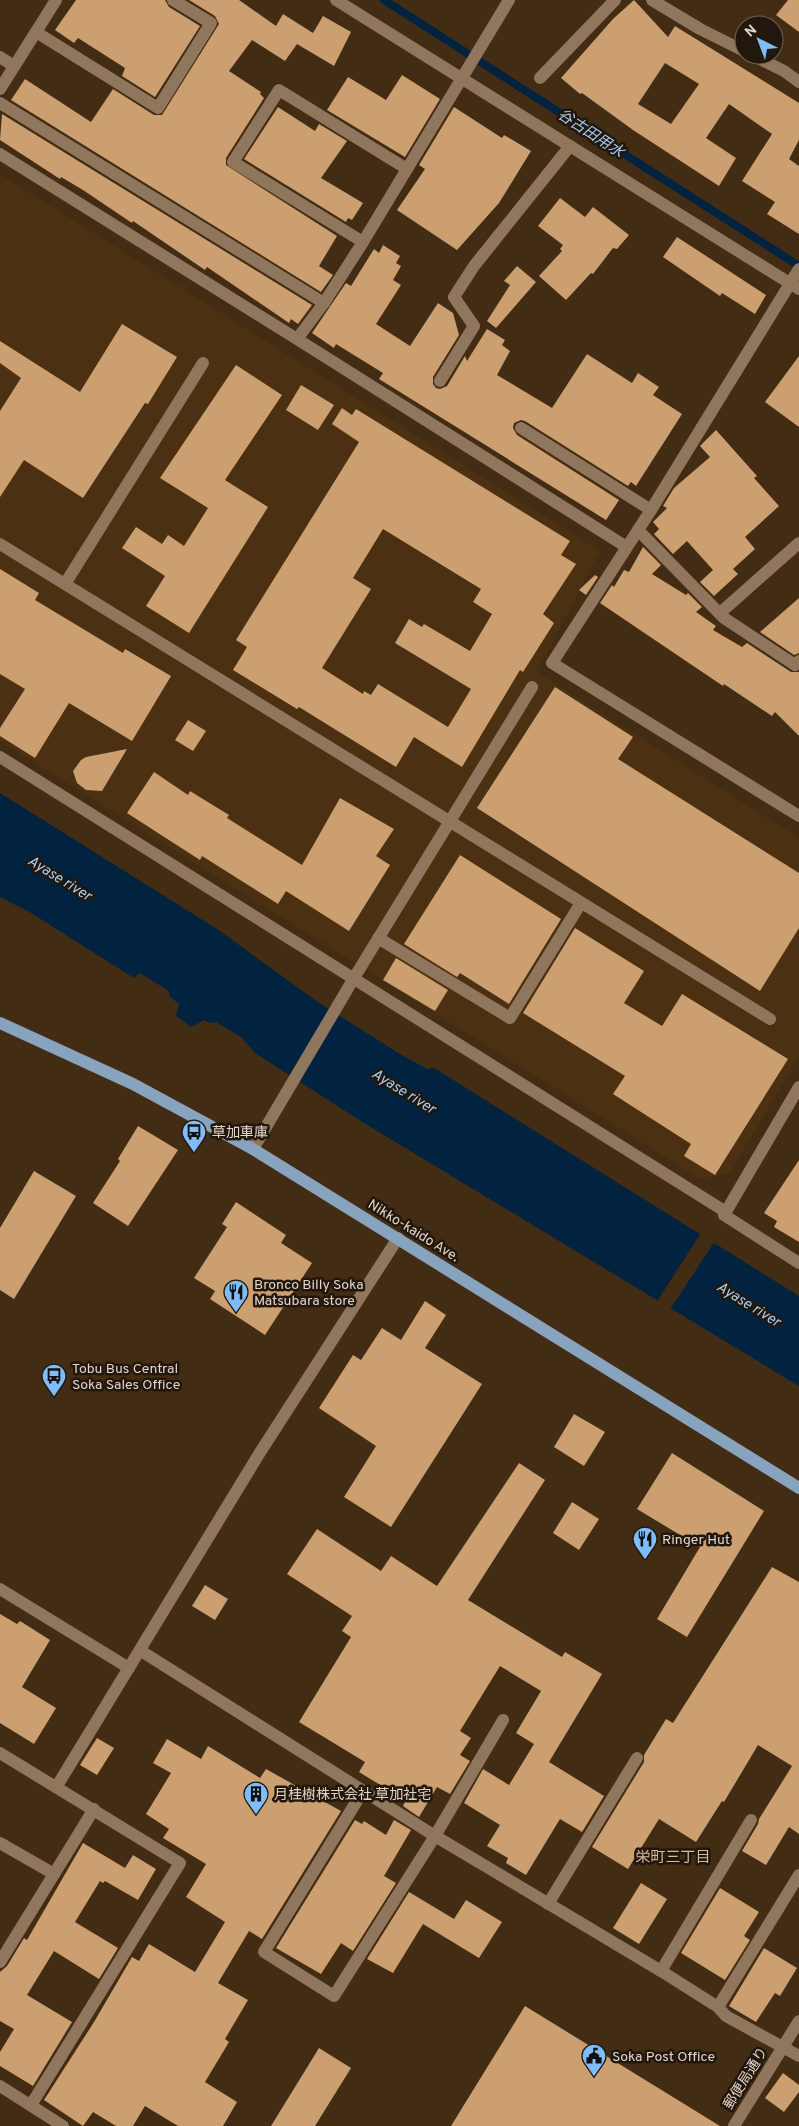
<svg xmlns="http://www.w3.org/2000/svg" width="799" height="2126" font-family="Overpass,'Noto Sans JP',sans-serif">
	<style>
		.built { fill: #4b3011 }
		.water { fill: #01233f }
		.pier { fill: #422c13 }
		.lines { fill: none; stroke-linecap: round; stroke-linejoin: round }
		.stream { stroke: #01233f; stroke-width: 8 }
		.building { fill: #cc9f71; fill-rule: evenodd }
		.minor { stroke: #8f765c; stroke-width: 12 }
		.major { stroke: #87a3bd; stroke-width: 12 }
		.labels { text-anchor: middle; stroke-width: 5; stroke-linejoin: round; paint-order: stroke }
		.poi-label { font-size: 14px; fill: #e2d4c6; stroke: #21170c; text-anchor: start }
		.street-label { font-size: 14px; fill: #e2d4c6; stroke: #21170c }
		.water-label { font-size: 15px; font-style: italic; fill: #a6cdf2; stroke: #21170c }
		.neighbourhood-label { font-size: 15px; fill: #d7bb9f; stroke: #21170c }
	</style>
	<rect width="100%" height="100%" fill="#422c13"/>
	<path class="built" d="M0,174L600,551L537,672L799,838V1057L730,1173L700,1179L0,741Z"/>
	<path class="water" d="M0,793L217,929L319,1003L400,1054L427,1069L434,1068L799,1296V1386L364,1123L255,1053L241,1037L216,1022L210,1023L204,1020L191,1027L176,1016L179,1004L169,996V991L140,973L134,978L31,913L0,897Z"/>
	<path class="pier" d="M701,1233L715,1241L669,1311L656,1303Z"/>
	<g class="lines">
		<path class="stream" d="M384,0L799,266"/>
	</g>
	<g class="building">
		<path d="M76,0H165L169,7L200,26L155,97L122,76L125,68L78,38L74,43L55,30Z"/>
		<path d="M189,0H239L276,26L283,14L313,33L323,16L351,32L334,66L297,44L285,61L252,40L229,71L261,92L260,94L264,98L226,158V165L337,236L319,266L333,275L321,292L11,100L25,79L91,122L113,89L154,115H162L219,24L215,16Z"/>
		<path d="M634,0L668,37L675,26L799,103V140L789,159L799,166V234L767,214L775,202L742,181L772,134L729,104L706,138L736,158L719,186L633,130L582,93L580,94L561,78L613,19ZM665,63L699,84L671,124L638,104Z"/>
		<path d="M788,0H799V32L776,15Z"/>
		<path d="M402,75L440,99L405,157L327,110L348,77L386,100Z"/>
		<path d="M278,107L315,131L319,124L347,141L321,178L363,203L352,220L348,218L346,222L244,159Z"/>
		<path d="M454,107L502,138L504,135L531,151L499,203L457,250L397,210L425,169L419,165Z"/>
		<path d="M2,114L312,305L298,324L291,319L289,323L207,267L205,270L133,221L132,223L83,190L61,177L60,179L0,140Z"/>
		<path d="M560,198L585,217L593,207L629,235L617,249L613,248L593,274L591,273L566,300L539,276L562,251L560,249L563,245L538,226Z"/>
		<path d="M677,237L766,295L755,314L722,293L720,296L663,257Z"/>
		<path d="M383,245L400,256L396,263L401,266L393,280L401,285L376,324L410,346L438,303L453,313L459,335L433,377V384L436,388L440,389L447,386L465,356L467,361L487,329L505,340L502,345L510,351L497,375L552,408L587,354L632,383L638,373L659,387L653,395L682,414L636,486L631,482L628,486L525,421L521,420L514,423L513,428L517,435L619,500L606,520L379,379L383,373L336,344L334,348L312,333L346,283L351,286L374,249L379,253Z"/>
		<path d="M517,266L536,282L496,328L487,321L510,285L504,281Z"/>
		<path d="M122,324L177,357L148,404L145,403L83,498L24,460L0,497V411L21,378L0,363V341L80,392Z"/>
		<path d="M799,356V427L765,402Z"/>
		<path d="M236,365L282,395L225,480L268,507L189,633L146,606L165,576L122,548L136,527L162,544L168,535L184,546L208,508L160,478Z"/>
		<path d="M301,385L334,405L318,430L286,410Z"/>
		<path d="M342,408L352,415L356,409L570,541L561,555L576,564L543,614L554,623L523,672L520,670L462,767L414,737L396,767L299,707L297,709L233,670L247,647L236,640L359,442L332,424ZM383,529L481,589L473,602L492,614L470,651L424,624L422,627L409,619L395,643L471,689L448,727L378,684L371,695L364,691L363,694L322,668L371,589L353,578Z"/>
		<path d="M716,430L757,476L754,478L779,506L745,537L755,549L733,569L738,574L714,596L700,582L713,570L687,541L673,554L654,534L659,529L653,522L667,508L663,506L674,488L710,457L700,446Z"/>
		<path d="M643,547L661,565L652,574L686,595L688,593L702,607L696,612L716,626L713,630L742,647L747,643L791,672H799V736L775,712L772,716L724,684L723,686L600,603L612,585L614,587L624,570L629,572Z"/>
		<path d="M0,569L39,593L35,600L123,653L125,649L171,676L132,741L69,703L35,758L0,736V728L25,689L0,674Z"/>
		<path d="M595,575L598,577L586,595L579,590Z"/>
		<path d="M799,598V653L794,655L760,632Z"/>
		<path d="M555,687L633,737L618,759L799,873V928L760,991L477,808Z"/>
		<path d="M188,720L206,731L193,751L175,740Z"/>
		<path d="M127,749L102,791L86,790L77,783L73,771L81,760L86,757Z"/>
		<path d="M154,772L188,795L190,791L229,815L227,818L302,865L340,798L394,829L376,856L390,865L349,931L286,891L278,904L202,856L200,860L127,813Z"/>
		<path d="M460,855L561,919L509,1004L460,973L457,977L404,944Z"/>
		<path d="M575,928L644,971L624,1003L662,1026L682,994L788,1059L715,1175L684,1156L691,1144L613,1094L625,1076L523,1013Z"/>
		<path d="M396,958L448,990L435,1011L383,980Z"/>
		<path d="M138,1126L178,1150L128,1226L93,1203L120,1161L118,1159Z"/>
		<path d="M799,1160V1242L774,1227L777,1221L764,1213Z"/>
		<path d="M34,1171L76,1196L14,1299L0,1290V1228Z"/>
		<path d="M236,1202L286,1235L281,1243L312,1263L265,1335L210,1299L215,1291L194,1278L227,1227L222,1224Z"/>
		<path d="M425,1301L446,1315L425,1348L482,1384L391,1527L344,1497L376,1446L319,1408L353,1355L361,1360L382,1328L401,1340Z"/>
		<path d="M574,1414L605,1432L584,1466L554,1447Z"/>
		<path d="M672,1453L764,1511L687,1637L657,1619L700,1547L637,1509Z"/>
		<path d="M519,1463L545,1480L468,1600L562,1657L565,1652L602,1674L549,1762L604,1796L582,1832L560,1819L526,1875L506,1863L508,1858L487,1846L500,1825L464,1803L483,1769L509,1785L534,1744L516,1733L541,1691L500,1666L460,1731L471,1738L460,1755L470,1761L450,1794L437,1787L419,1817L403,1806L405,1802L395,1794L359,1772L365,1762L299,1722L351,1637L342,1631L352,1616L287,1574L317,1529L381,1571L391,1556L437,1586Z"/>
		<path d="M572,1502L599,1519L579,1550L553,1533Z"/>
		<path d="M772,1567L799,1582V1834L789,1827L766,1865L742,1851L758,1824L759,1819L792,1766L758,1745L724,1802L722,1801L696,1842L659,1819L628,1869L592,1847L644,1762V1755L666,1719L673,1723Z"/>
		<path d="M205,1585L228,1599L215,1620L192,1606Z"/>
		<path d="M0,1614L17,1624L20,1621L50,1640L22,1687L56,1708L34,1744L0,1723Z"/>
		<path d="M97,1738L114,1748L97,1775L80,1765Z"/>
		<path d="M167,1739L201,1759L208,1746L260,1778L266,1769L341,1811L262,1939L249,1931L218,1983L248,2000L225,2039L229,2042L205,2082L237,2102L223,2126H178L145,2106L133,2126H116L93,2112L83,2126L44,2100L94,2022L132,1957L139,1961L149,1944L195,1972L225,1922L186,1897L206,1864L163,1838L169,1829L146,1814L171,1773L153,1763Z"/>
		<path d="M355,1820L362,1824L364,1821L386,1835L394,1820L411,1830L384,1876L396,1883L353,1951L341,1943L321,1974L276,1948Z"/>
		<path d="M83,1843L125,1868L133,1855L156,1869L138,1900L105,1881L103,1883L100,1881L75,1922L118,1948L99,1979L54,1951L27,1995L72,2022L33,2086L0,2066V2052L14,2029L0,2021V1972L7,1966L24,1938L27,1940Z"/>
		<path d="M641,1883L667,1899L639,1944L613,1928Z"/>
		<path d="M720,1888L759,1912L744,1936L750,1940L725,1980L681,1953Z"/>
		<path d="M409,1892L454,1919L466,1900L502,1922L479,1958L423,1924L393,1973L367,1959Z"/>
		<path d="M764,1948L797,1968L780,1996L775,1993L756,2022L729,2006Z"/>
		<path d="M525,2006L720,2126H451Z"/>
		<path d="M319,2048L351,2068L315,2126H271Z"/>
		<path d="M783,2073L799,2085V2092L784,2112L765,2098Z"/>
	</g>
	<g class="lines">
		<g class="minor">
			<path d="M336,0L799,289"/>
			<path d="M509,0L363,242L324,303L297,339L625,546"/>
			<path d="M652,0L700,29L744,51"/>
			<path d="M36,32L158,108L211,23L173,0"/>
			<path d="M752,55L784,71L799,82"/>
			<path d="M0,57L14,66"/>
			<path d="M540,78L615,0"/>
			<path d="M0,89L56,0"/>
			<path d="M0,103L324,303"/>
			<path d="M0,154L297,339"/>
			<path d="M363,242L233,162L279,90L407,169"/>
			<path d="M799,269L651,510L552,663L799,816"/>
			<path d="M440,381L474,326L454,297L474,266L570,146"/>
			<path d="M521,428L651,510"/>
			<path d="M638,530L724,618L795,665L799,661"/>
			<path d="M0,544L770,1019"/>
			<path d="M65,584L203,363"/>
			<path d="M720,613L799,543"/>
			<path d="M0,757L726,1212"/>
			<path d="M378,938L510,1018L581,903"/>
			<path d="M799,1087L724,1215L799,1263"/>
			<path d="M253,1149L354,978L532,687"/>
			<path d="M0,1589L129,1668"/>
			<path d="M141,1651L435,1836L661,1971L718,2007L726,2016L799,2056"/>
			<path d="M0,1753L180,1863L31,2105"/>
			<path d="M57,1786L259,1454L398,1238"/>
			<path d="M363,1791L264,1952L334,1996L435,1836L503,1720"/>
			<path d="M0,1843L54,1874"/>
			<path d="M548,1904L637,1758"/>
			<path d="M0,1962L94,1809"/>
			<path d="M661,1971L751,1820"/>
			<path d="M718,2007L799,1875"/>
			<path d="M0,2086L63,2126"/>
			<path d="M734,2126L799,2021"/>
		</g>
		<path class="major" d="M0,1023L133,1084L253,1149L799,1488"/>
	</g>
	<defs>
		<symbol id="bus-pin" viewBox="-11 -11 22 30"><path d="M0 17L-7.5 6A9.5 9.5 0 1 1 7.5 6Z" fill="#7ebdf9" stroke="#21170c"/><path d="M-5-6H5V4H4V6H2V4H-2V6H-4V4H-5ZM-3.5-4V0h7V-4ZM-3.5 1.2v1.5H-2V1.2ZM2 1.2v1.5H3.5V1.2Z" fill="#111"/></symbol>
		<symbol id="restaurant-pin" viewBox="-11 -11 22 30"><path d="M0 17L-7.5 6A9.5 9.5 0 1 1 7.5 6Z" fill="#7ebdf9" stroke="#21170c"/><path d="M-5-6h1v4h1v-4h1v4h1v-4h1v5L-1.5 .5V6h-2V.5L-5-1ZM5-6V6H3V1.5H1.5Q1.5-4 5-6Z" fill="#111"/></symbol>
		<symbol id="building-pin" viewBox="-11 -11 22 30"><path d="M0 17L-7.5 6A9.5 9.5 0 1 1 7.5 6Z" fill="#7ebdf9" stroke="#21170c"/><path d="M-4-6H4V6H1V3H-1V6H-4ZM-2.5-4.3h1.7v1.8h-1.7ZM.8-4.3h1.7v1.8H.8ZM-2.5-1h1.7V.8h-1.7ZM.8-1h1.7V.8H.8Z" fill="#111"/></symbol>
		<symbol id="civic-pin" viewBox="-11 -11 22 30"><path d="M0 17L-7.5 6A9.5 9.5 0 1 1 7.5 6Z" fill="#7ebdf9" stroke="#21170c"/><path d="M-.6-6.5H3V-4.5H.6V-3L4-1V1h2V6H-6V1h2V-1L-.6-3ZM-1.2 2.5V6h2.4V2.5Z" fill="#111"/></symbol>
	</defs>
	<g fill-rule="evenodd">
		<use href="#bus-pin" x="180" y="1118" width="28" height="38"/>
		<use href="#restaurant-pin" x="222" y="1278" width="28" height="38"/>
		<use href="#bus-pin" x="40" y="1362" width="28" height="38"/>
		<use href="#restaurant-pin" x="631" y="1525" width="28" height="38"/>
		<use href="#building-pin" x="242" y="1780" width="28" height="38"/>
		<use href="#civic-pin" x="580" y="2042" width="28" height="38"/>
	</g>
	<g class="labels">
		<g class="poi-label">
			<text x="212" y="1137">草加車庫</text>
			<text x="254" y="1289">Bronco Billy Soka<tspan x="254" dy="16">Matsubara store</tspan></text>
			<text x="72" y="1373">Tobu Bus Central<tspan x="72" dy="16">Soka Sales Office</tspan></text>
			<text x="662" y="1544">Ringer Hut</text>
			<text x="274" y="1799">月桂樹株式会社 草加社宅</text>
			<text x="612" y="2061">Soka Post Office</text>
		</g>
		<g class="street-label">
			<text transform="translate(414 1230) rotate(32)" y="5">Nikko-kaido Ave.</text>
			<text transform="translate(745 2078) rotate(-58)" y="5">郵便局通り</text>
		</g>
		<g class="water-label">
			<text transform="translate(591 133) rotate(33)" y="5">谷古田用水</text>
			<text transform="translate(60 878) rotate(32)" y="5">Ayase river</text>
			<text transform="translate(404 1091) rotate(32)" y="5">Ayase river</text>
			<text transform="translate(749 1304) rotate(32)" y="5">Ayase river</text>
		</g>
		<g class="neighbourhood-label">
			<text x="673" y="1862">栄町三丁目</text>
		</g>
	</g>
	<g transform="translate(759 40) rotate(318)"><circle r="24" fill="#21170c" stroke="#6e6356"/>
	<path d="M0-4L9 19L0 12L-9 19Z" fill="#7ebdf9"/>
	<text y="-8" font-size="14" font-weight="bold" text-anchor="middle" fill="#e2d4c6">N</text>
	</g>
</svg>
